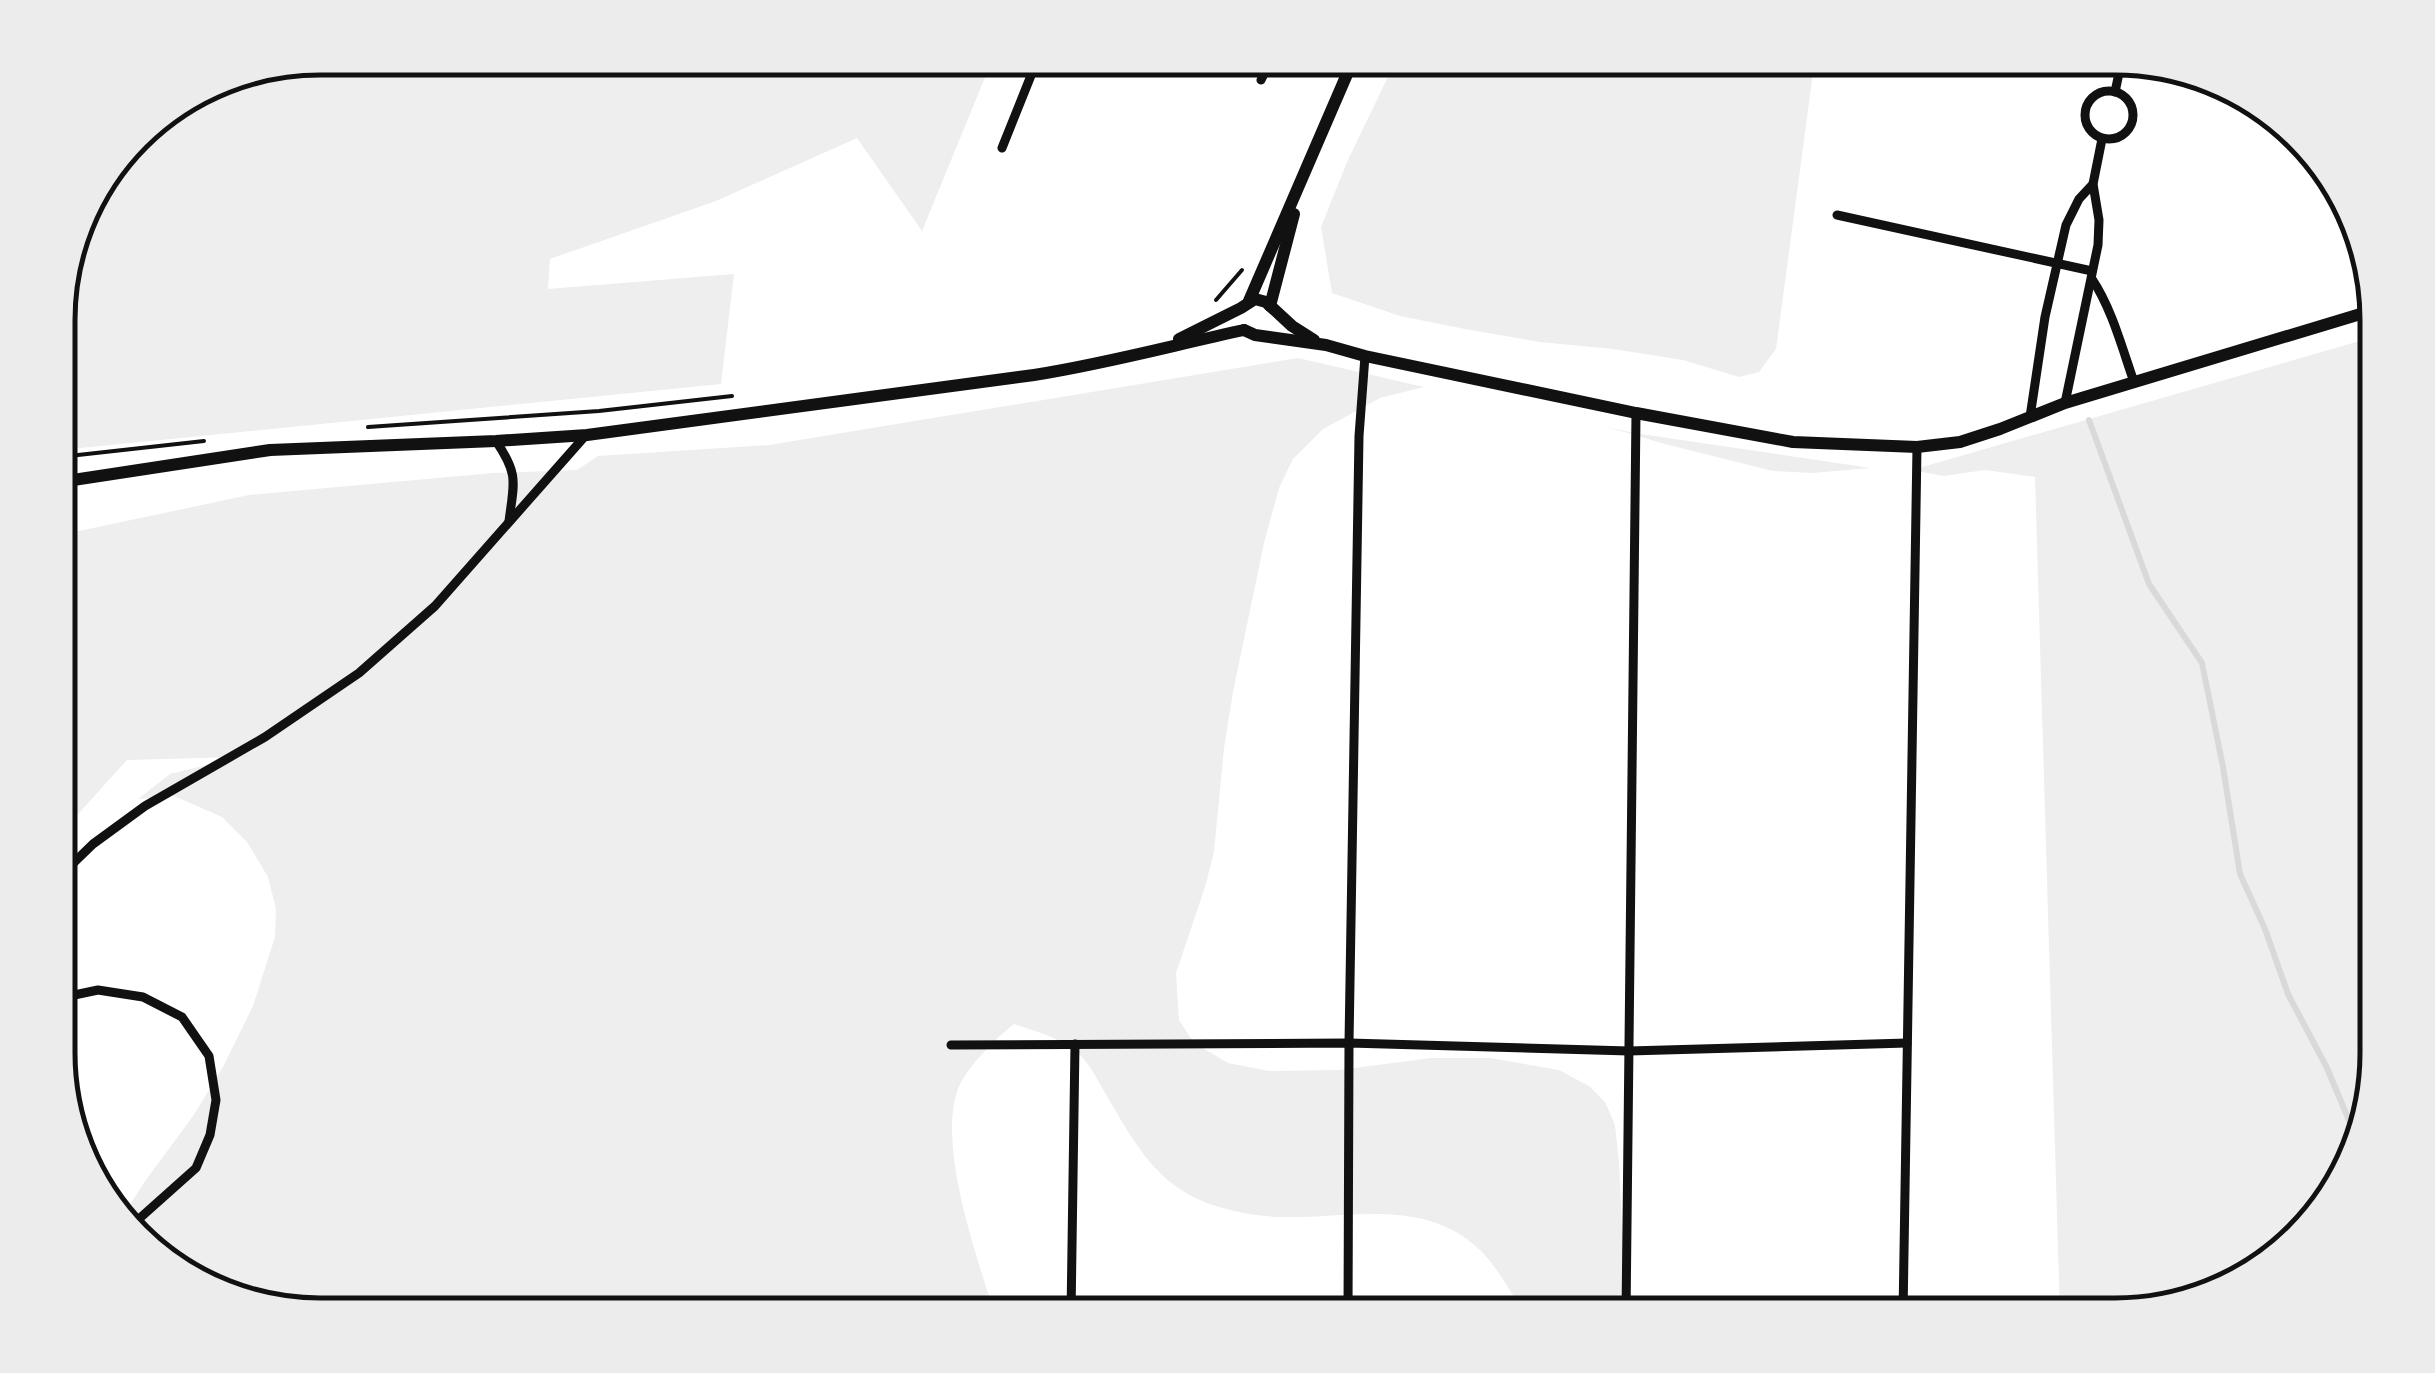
<svg xmlns="http://www.w3.org/2000/svg" width="2435" height="1373" font-family="'PT Sans',sans-serif">
	<style>
		.green { fill: #eee }
		.lines { fill: none; stroke-linecap: round; stroke-linejoin: round }
		.stream { stroke: #d9d9d9; stroke-width: 6 }
		.path { stroke: #111; stroke-width: 4 }
		.minor { stroke: #111; stroke-width: 9 }
		.secondary { stroke: #111; stroke-width: 12 }
		.rim { fill: none; stroke: #111; stroke-width: 5 }
	</style>
	<rect width="100%" height="100%" fill="#fff"/>
	<g class="green">
		<path d="M320,58H993L922,231L857,138L716,201L550,259L548,289L734,274L721,384L60,450V286L85,203L146,123L220,77Z"/>
		<path d="M1397,58H1815L1776,349L1759,372L1739,377L1683,360L1613,349L1540,342L1470,330L1400,316L1332,293L1321,227L1347,162Z"/>
		<path d="M2377,336V1070L2343,1184L2261,1272L2132,1315H2060L2035,477L1985,470L1944,476L1912,470Z"/>
		<path d="M1298,358L1424,387L1380,398L1323,429L1293,459L1279,488L1264,543L1233,692L1224,748L1214,852L1205,887L1176,973L1179,1020L1194,1043L1228,1063L1269,1071L1339,1070L1431,1058H1490L1559,1070L1589,1086L1605,1102L1615,1125L1619,1162L1625,1296L1623,1315H1525C1512,1294 1499,1270 1482,1252C1428,1197 1352,1218 1285,1217C1258,1217 1227,1211 1202,1201C1154,1181 1132,1139 1107,1096C1099,1083 1092,1068 1082,1057C1063,1038 1038,1032 1014,1024C996,1038 966,1068 958,1089C937,1146 977,1257 995,1315H319L189,1281L122,1218L143,1184L193,1116L223,1067L253,1006L275,937L276,909L268,877L247,842L222,817L174,796L138,799L170,774L239,757L127,760L60,834V535L249,495L493,473L577,470L598,456L769,445Z"/>
		<path d="M1607,427L1634,433L1871,468L1812,473L1773,471L1665,444Z"/>
	</g>
	<g class="lines">
		<path class="stream" d="M2089,420L2149,584L2202,663L2223,767L2240,874L2265,929L2288,994L2327,1068L2353,1130L2355,1142"/>
		<g class="path">
			<path d="M1216,300L1242,270"/>
			<path d="M368,427L599,411L732,396"/>
			<path d="M60,457L204,441"/>
		</g>
		<g class="minor">
			<path d="M1261,80L1272,58"/>
			<circle cx="2109" cy="115" r="24"/>
			<path d="M2115,92L2122,59"/>
			<path d="M1002,148L1038,58"/>
			<path d="M1837,215L2092,271"/>
			<path d="M2092,279C2112,309 2122,348 2134,382"/>
			<path d="M2065,403L2098,245L2099,220L2093,184L2102,139"/>
			<path d="M2030,417L2045,317L2066,225L2079,199L2093,184"/>
			<path d="M496,441C519,475 514,482 509,521"/>
			<path d="M60,876L93,844L145,806L265,737L359,673L435,606L586,435"/>
			<path d="M60,998L98,990L143,997L182,1017L209,1056L216,1100L210,1135L196,1168L131,1226"/>
			<path d="M951,1045L1349,1043L1629,1051L1907,1043"/>
			<path d="M1071,1315L1075,1044"/>
			<path d="M1348,1315L1349,1043L1359,436L1365,356"/>
			<path d="M1626,1315L1636,413"/>
			<path d="M1903,1315L1917,447"/>
		</g>
		<g class="secondary">
			<path d="M1249,301L1354,58"/>
			<path d="M1270,306L1294,214"/>
			<path d="M1244,330L1255,335L1326,345L1365,356L1636,413L1793,442L1917,447L1960,442L2000,429L2065,403L2377,309"/>
			<path d="M1179,339L1241,308L1255,299L1266,302L1292,326L1314,340"/>
			<path d="M60,482L270,450L496,441L587,435L1034,375C1105,364 1174,345 1244,330"/>
		</g>
	</g>
	<path d="M0 0H2435V1373H0ZM320 75H2115A245 245 0 0 1 2360 320V1053A245 245 0 0 1 2115 1298H320A245 245 0 0 1 75 1053V320A245 245 0 0 1 320 75Z" fill="#ececec" fill-rule="evenodd"/>
	<path class="rim" d="M320 75H2115A245 245 0 0 1 2360 320V1053A245 245 0 0 1 2115 1298H320A245 245 0 0 1 75 1053V320A245 245 0 0 1 320 75Z"/>
</svg>
